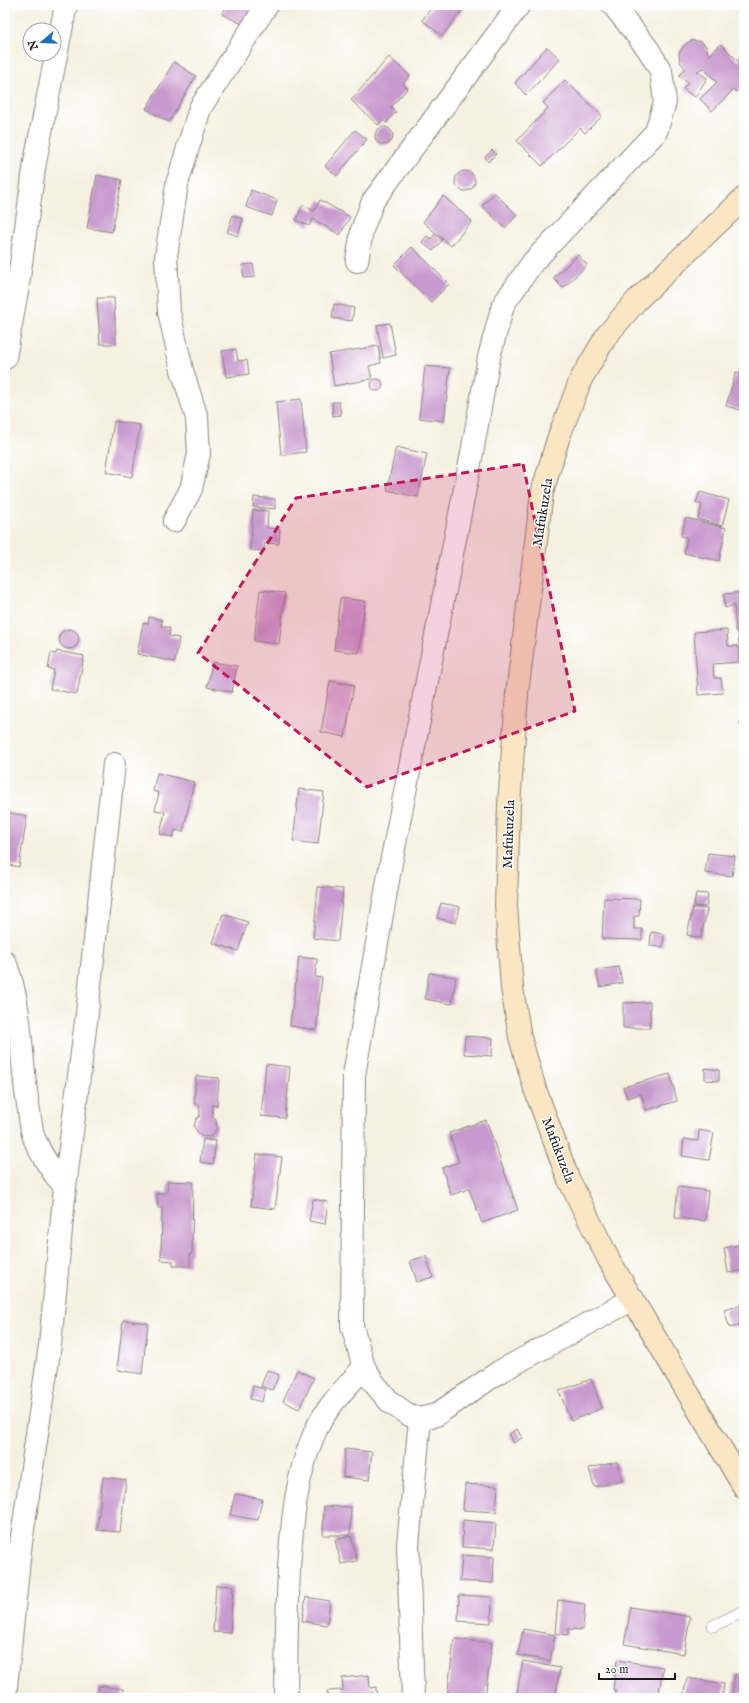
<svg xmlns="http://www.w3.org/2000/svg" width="749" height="1703" font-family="'IM FELL English',serif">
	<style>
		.building { fill: #c899ce }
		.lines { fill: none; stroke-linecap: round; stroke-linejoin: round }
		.service-casing { stroke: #88867e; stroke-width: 12 }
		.minor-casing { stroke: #88867e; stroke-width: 24 }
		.secondary-casing { stroke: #88867e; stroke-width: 24 }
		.service { stroke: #fff; stroke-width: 11 }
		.minor { stroke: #fff; stroke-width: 22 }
		.secondary { stroke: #fbe6c4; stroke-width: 22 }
		.marked { fill: #c2185b; fill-opacity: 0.2; stroke: #c2185b; stroke-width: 3; stroke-dasharray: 8 5; stroke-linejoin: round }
		.labels { text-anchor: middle; stroke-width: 3; stroke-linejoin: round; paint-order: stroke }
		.street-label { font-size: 14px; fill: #1c1c1c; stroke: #fff }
	</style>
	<rect width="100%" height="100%" fill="#fff"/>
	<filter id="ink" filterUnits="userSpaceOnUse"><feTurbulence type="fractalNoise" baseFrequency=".025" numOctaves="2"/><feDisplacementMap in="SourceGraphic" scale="8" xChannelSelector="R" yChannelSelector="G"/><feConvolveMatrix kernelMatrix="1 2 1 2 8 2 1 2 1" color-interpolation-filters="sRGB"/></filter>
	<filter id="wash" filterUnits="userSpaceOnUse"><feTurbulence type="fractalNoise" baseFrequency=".012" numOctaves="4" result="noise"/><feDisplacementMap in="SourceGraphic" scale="16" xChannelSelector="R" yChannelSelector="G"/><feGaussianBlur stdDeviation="0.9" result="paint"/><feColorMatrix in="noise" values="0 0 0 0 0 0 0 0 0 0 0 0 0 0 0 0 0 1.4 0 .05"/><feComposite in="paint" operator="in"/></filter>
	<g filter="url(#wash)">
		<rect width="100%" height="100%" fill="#f5f1e1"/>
		<g id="blocks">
			<g class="building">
				<path d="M147,5H157L156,7Z"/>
				<path d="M227,5H260L248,27L222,14Z"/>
				<path d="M434,5H466L442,36L422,20Z"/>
				<path d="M692,40L702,42L706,46L709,56L721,44L738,61L744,56V84L736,92L734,89L712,111L700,99L717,82L703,68L697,71L707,78L695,97L683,89L688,82L679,76L685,68L680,62L679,53L684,45Z"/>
				<path d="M547,47L560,59L526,95L515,83Z"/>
				<path d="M389,57L410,76L403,84L408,88L391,107L396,112L386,123L383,120L378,125L351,100Z"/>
				<path d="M174,62L196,76L169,122L146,109Z"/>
				<path d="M565,80L602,116L585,133L580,128L542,166L517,141L548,108L543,103Z"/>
				<circle cx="384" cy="136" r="9"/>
				<path d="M355,130L367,139L337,176L325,166Z"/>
				<path d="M492,150L496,154L488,162L485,157Z"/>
				<circle cx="465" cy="181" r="10"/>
				<path d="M97,175L122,180L112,232L87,228Z"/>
				<path d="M251,190L277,200L272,216L246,207Z"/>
				<path d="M495,193L517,215L505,228L482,206Z"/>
				<path d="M443,196L472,221L451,246L423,222Z"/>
				<path d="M320,200L350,217L340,235L313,219L309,226L296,220L303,205L314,211Z"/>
				<path d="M233,215L243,219L238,236L227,232Z"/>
				<path d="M435,234L442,240L433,251L422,242L427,236L431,239Z"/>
				<path d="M412,247L449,284L431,302L394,265Z"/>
				<path d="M578,255L587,265L563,288L553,278Z"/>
				<path d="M253,264L255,277L244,278L242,265Z"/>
				<path d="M97,298H114L116,344H100Z"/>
				<path d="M334,304L354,308L352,321L332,318Z"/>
				<path d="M390,323L396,355L383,358L377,325Z"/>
				<path d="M378,346L381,363L369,366L372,379L334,386L329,354Z"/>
				<path d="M236,349L238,361L247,360L249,374L226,377L222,351Z"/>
				<path d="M425,366L450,368L444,421L419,418Z"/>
				<path d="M736,372L744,375V411L726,406Z"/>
				<circle cx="377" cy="385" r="6"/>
				<path d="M301,399L306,452L281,455L276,402Z"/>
				<path d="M332,402H339L341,415L333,416Z"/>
				<path d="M114,421L140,425L132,477L106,472Z"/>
				<path d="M396,447L427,454L418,497L387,490Z"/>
				<path d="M700,492L729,500L722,526L698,519L702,505L696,503Z"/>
				<path d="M254,497L275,499V509L253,507Z"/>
				<path d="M253,510L268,511L267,528L280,529L279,544L265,543L264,551L250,550Z"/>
				<path d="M686,518L726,528L719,561L684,553L687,538L681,536Z"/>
				<path d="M260,590L285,593L279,644L254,641Z"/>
				<path d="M744,592V644H739L738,631L736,632L734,605L725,608L724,594Z"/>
				<path d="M340,598L365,601L359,653L334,650Z"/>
				<path d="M149,617L162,620L161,626L170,628L169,636L179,638L175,662L137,654L143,623L148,624Z"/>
				<circle cx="69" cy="639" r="10"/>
				<path d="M727,630L728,646H738L739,662L713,664L714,678H721L723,693L698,695L694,632Z"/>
				<path d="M57,651L84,656L77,694L50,689L54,670L48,669L51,653L56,654Z"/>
				<path d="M213,662L237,666L232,692L207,687Z"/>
				<path d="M330,681L354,685L345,737L321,732Z"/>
				<path d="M742,706L744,707V725H740Z"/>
				<path d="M157,773L194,782L183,832L175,830L173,837L160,834L165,812L155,810L159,793L153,791Z"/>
				<path d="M299,789L324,792L318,844L293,841Z"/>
				<path d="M5,812L27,816L19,867L5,864Z"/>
				<path d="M708,853L735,856L732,876L705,873Z"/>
				<path d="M318,887L343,889L338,941L313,938Z"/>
				<path d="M696,893L708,894L706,907L694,906Z"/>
				<path d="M604,898L640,899L639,916H634V929H642V940L602,939Z"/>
				<path d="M441,903L460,907L456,923L437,918Z"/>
				<path d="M693,907L707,909L701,938L687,935Z"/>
				<path d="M223,914L248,922L238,951L213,943Z"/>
				<path d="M651,932L664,934L663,947L650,946Z"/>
				<path d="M299,957L317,959L315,977L322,978L316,1030L290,1026Z"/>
				<path d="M619,967L622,983L600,987L596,970Z"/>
				<path d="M429,973L456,977L452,1004L425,999Z"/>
				<path d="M650,1002V1028H623V1003Z"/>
				<path d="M465,1036L493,1038L492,1056L464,1054Z"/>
				<path d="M266,1064L290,1067L285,1118L261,1116Z"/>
				<path d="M705,1068L719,1070V1081L705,1080Z"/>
				<path d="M670,1074L677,1101L646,1110L641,1094L627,1098L623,1087Z"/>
				<path d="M196,1076L219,1078L217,1106L212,1105L213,1117L216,1120L217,1128L213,1135L209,1137L201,1136L194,1127L196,1119L200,1116L199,1104H194Z"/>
				<path d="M486,1120L518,1210L482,1223L469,1189L451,1195L442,1168L459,1162L449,1133Z"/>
				<path d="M699,1130L714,1133L709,1160L682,1156L684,1139L698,1141Z"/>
				<path d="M203,1139L216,1141L213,1164L200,1162Z"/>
				<path d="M257,1154L282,1157L275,1209L251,1206Z"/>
				<path d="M168,1181L193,1182L192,1254H190V1266H173V1261L161,1260L162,1208H158L157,1193H167Z"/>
				<path d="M678,1187L708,1191L705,1221L675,1218Z"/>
				<path d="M313,1199L328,1202L325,1224L309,1221Z"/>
				<path d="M744,1244V1270L728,1273L724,1248Z"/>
				<path d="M426,1256L433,1277L417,1282L410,1261Z"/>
				<path d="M742,1305L744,1324L730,1328L724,1310Z"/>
				<path d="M123,1320L148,1323L142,1374L117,1370Z"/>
				<path d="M267,1370L279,1375L272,1390L261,1386Z"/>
				<path d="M297,1370L314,1378L299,1409L283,1401Z"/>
				<path d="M591,1379L602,1408L571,1421L559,1391Z"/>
				<path d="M253,1386L265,1389L262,1402L250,1399Z"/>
				<path d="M517,1429L522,1438L514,1443L509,1434Z"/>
				<path d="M345,1449L372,1452L369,1480L343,1477Z"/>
				<path d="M617,1462L622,1481L594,1487L589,1468Z"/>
				<path d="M103,1477L126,1480L120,1532L97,1530Z"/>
				<path d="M465,1484L498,1486L496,1512L463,1510Z"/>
				<path d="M235,1494L262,1499L258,1520L230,1515Z"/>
				<path d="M324,1506L351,1507L350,1535H323Z"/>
				<path d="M463,1520L496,1523L494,1549L462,1547Z"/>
				<path d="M351,1536L357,1561L341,1564L335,1540Z"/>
				<path d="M462,1555L494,1557L493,1583L460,1581Z"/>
				<path d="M216,1585L233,1586L230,1633L213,1632Z"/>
				<path d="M459,1595L492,1597L491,1623L458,1621Z"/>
				<path d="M306,1597L330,1601L327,1625L302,1621Z"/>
				<path d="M558,1600L585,1604L583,1630L568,1629V1635L555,1633Z"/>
				<path d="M631,1607L690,1617L684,1654L624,1644Z"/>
				<path d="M523,1629L555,1635L550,1661L518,1655Z"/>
				<path d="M454,1639L492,1643L485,1698H447Z"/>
				<path d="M617,1660L663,1667L658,1697L615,1698L616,1690H613Z"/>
				<path d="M523,1661L560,1668L555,1698H516Z"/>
				<path d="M735,1674L744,1676V1698H732Z"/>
				<path d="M369,1675L370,1688L376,1687L377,1698H328L327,1691L343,1690L342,1678Z"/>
				<path d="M687,1678L724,1684L722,1698H683Z"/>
				<path d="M99,1686L123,1689L122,1698H97Z"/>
			</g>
		</g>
	</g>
	<g filter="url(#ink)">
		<use href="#blocks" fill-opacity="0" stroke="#88867e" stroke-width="1"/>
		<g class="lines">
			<defs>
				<path id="service" d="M713,1626L744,1611"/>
				<g id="minor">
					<path d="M613,5L648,49L661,71L665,102L656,132L533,262L503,305L489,357L472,453L391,863L354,1075L352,1326L364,1367L373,1382L390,1402L407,1414L420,1419L436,1415L499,1372L633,1299"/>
					<path d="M357,261L362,230L373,201L519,5"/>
					<path d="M5,358L18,285L35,162L66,5"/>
					<path d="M174,521L191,489L199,454L197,418L182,370L169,312L166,256L177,184L200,108L267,5"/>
					<path d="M5,962C23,1007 20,1057 28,1105C30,1116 31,1129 34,1138C42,1157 52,1172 65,1187"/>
					<path d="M5,1697L20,1550L50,1345L65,1187L87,1013L114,764"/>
					<path d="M286,1698C286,1654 287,1611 289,1568C292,1522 296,1475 315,1432C326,1407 346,1388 364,1367"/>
					<path d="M413,1698L408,1545L420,1419"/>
				</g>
				<path id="secondary" d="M744,198L636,301L607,335L581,379L558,439L542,493L517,694L509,805L506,905L512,988L520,1037L535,1089L568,1178L609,1260L744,1487"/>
			</defs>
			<use href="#service" class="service-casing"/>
			<use href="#minor" class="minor-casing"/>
			<use href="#secondary" class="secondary-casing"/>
			<use href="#service" class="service"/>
			<use href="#minor" class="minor"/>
			<use href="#secondary" class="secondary"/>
		</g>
	</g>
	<path class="marked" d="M523,464L575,711L367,787L198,653L296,498Z"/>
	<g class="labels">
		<g class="street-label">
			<text transform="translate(542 512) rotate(-81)" y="5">Mafukuzela</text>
			<text transform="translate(508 834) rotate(-88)" y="5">Mafukuzela</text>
			<text transform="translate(559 1150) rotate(69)" y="5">Mafukuzela</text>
		</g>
	</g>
	<rect width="749" height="1703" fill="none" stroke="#fff" stroke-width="20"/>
	<g transform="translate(42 42) rotate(251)"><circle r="19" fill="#ffffff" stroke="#a4a4a4"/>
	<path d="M0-3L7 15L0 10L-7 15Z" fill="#1f6fb2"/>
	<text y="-6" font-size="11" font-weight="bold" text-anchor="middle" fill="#1c1c1c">N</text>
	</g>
	<path d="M599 1673v6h76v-6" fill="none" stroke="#1c1c1c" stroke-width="2"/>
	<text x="605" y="1673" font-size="12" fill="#1c1c1c" stroke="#ffffff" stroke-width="3" paint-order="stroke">20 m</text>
</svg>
